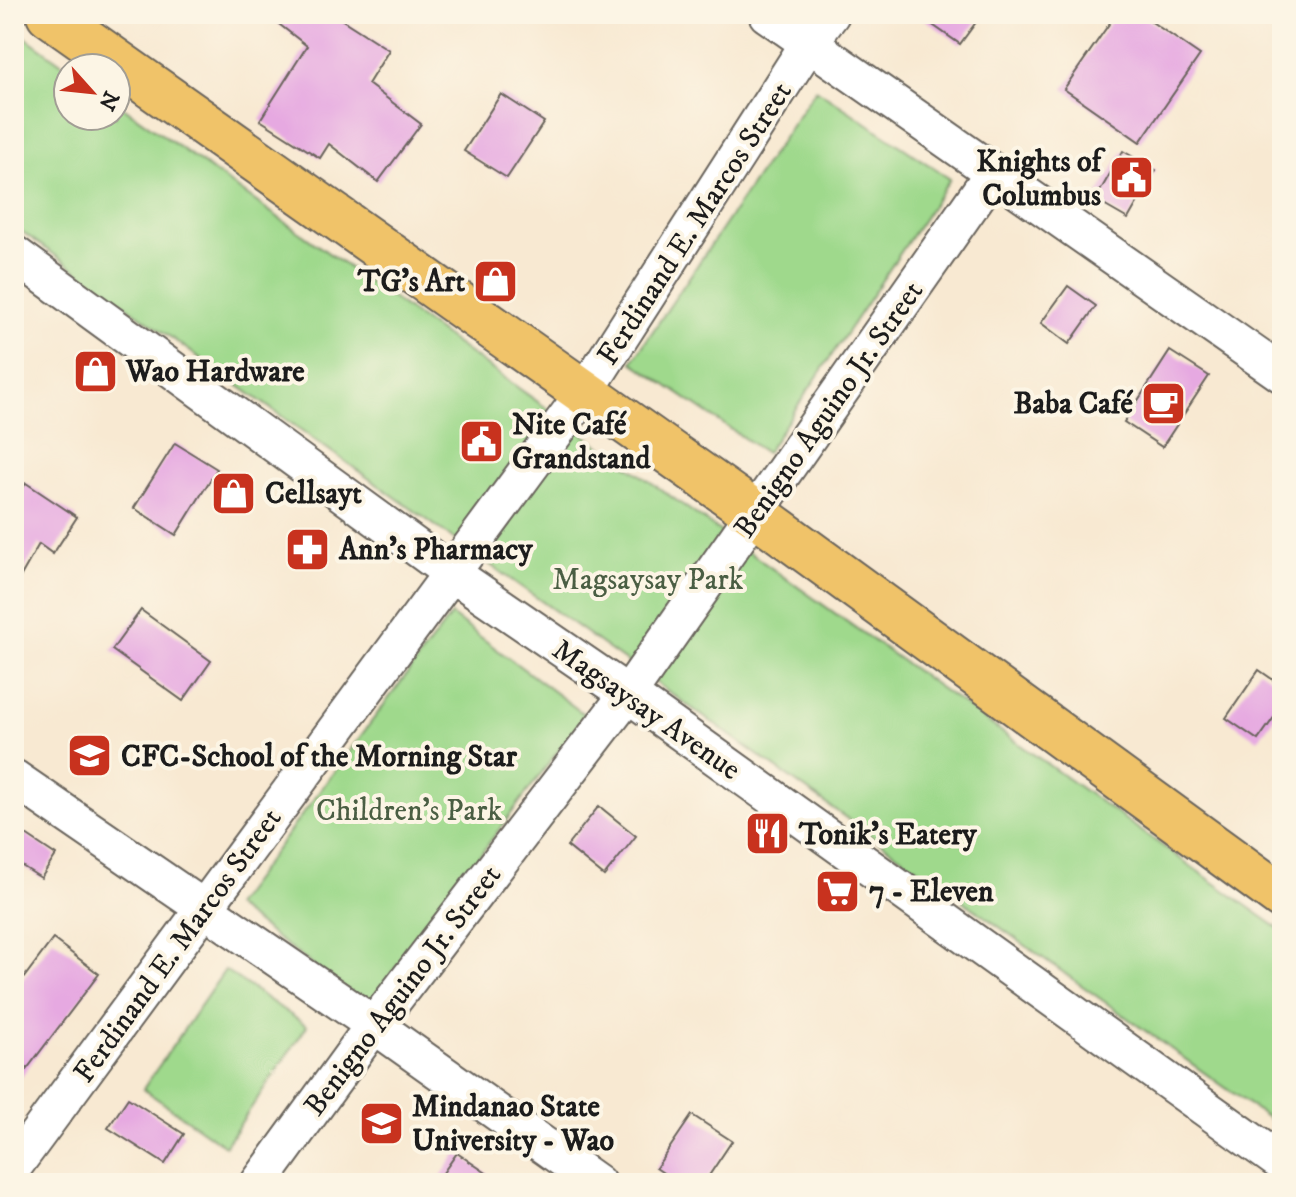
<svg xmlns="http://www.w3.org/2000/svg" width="1296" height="1197" font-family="'IM FELL DW Pica',serif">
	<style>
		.green { fill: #9fd98c; stroke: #5e7a54; stroke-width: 2 }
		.building { fill: #e6a9e1 }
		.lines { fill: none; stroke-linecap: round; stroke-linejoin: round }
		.minor-casing { stroke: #69645c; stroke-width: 40 }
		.primary-casing { stroke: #69645c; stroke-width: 48 }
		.minor { stroke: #fff; stroke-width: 36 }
		.primary { stroke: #f0c369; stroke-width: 44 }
		.labels { text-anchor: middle; stroke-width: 8; stroke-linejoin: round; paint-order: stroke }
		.poi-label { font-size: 30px; font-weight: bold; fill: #1c1c1c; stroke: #fcf5e5; text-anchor: start }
		.street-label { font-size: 30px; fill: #1c1c1c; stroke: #fcf5e5 }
		.park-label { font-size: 30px; fill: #4a5e43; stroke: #fcf5e5 }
	</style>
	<rect width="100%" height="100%" fill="#fcf5e5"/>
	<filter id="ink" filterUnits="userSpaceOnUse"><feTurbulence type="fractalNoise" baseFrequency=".0125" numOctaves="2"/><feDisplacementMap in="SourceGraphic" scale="16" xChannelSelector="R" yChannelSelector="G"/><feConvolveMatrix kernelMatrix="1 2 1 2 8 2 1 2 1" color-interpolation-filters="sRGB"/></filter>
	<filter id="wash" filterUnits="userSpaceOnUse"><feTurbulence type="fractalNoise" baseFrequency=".006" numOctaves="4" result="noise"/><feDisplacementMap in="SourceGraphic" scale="32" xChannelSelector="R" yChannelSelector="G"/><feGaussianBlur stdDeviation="1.8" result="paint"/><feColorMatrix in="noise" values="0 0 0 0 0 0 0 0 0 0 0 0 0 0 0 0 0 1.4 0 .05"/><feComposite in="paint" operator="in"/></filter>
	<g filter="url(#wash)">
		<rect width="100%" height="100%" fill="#f8e9d2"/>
		<g class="green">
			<path d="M14,29L68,68V116H116V102L1282,931V1128L14,226Z"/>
			<path d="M816,89L950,179L766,453L632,362Z"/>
			<path d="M451,615L585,715L367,1006L234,906Z"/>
			<path d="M225,970L307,1026L225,1146L143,1089Z"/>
		</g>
		<g id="blocks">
			<g class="building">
				<path d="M266,14H333L389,50L368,84L421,124L378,182L329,144L320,158L260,120L307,46Z"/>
				<path d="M917,14H982L960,44Z"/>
				<path d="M1116,14H1140L1200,55L1140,142L1064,89Z"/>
				<path d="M501,94L544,122L507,178L464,151Z"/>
				<path d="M1123,151L1156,170L1128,219L1095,200Z"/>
				<path d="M1068,286L1096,306L1069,344L1041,323Z"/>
				<path d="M1170,351L1209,376L1162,447L1124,422Z"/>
				<path d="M175,443L217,469L176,535L134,508Z"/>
				<path d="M26,483L77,517L53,554L39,544L14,588V502Z"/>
				<path d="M141,610L211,661L183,701L112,650Z"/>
				<path d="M1259,670L1282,686V706L1258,740L1226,718Z"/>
				<path d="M599,806L636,836L604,876L567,846Z"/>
				<path d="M14,827L56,855L41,878L14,861Z"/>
				<path d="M53,939L99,974L14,1086V991Z"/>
				<path d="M128,1098L184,1134L165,1164L108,1128Z"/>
				<path d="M692,1115L732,1141L704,1183H678L656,1168Z"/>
				<path d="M457,1153L501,1183H436Z"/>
			</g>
		</g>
	</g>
	<g filter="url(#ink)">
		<use href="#blocks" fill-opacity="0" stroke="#69645c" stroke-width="2"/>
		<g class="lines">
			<defs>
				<g id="minor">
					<path d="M767,14L1282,374"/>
					<path d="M14,254L453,574L628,694L1282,1163"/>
					<path d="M14,778L374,1025L597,1183"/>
					<path d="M14,1166L585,392L809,43L831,14"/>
					<path d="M259,1183L374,1025L628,694L993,173"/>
				</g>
				<path id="primary" d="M49,14L755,513L1282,897"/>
			</defs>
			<use href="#minor" class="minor-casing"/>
			<use href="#primary" class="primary-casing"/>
			<use href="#minor" class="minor"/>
			<use href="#primary" class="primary"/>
		</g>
	</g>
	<defs>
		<symbol id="civic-square" viewBox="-11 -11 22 22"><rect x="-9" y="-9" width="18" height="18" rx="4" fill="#c8321e" stroke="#fcf5e5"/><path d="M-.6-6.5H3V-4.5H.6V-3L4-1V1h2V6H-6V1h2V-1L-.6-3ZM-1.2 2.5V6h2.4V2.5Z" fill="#fff"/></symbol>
		<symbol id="shop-square" viewBox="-11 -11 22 22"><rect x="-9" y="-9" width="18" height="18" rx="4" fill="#c8321e" stroke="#fcf5e5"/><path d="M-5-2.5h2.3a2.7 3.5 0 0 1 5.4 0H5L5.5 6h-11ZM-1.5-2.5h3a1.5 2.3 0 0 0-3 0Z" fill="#fff"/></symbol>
		<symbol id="cafe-square" viewBox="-11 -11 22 22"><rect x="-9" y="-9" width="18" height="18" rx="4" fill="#c8321e" stroke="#fcf5e5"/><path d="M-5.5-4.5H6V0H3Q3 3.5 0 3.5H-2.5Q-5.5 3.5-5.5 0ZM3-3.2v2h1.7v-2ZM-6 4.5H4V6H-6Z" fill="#fff"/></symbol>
		<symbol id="pharmacy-square" viewBox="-11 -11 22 22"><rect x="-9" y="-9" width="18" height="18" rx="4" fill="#c8321e" stroke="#fcf5e5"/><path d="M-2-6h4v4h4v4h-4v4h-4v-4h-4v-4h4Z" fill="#fff"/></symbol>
		<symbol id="school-square" viewBox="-11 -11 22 22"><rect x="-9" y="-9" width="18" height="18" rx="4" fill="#c8321e" stroke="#fcf5e5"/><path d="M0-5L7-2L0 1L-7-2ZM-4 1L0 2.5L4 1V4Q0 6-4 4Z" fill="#fff"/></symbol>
		<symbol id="restaurant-square" viewBox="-11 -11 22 22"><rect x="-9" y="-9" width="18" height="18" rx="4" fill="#c8321e" stroke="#fcf5e5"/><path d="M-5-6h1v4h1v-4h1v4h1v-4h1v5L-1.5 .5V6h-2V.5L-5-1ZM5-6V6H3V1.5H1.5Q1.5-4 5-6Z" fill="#fff"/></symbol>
		<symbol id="supermarket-square" viewBox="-11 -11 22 22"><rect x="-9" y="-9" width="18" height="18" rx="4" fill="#c8321e" stroke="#fcf5e5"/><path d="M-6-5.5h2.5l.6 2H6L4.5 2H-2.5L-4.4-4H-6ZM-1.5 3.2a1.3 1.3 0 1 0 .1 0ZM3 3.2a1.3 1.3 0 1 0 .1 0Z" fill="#fff"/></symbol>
		<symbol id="university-square" viewBox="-11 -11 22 22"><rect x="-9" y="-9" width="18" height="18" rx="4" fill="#c8321e" stroke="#fcf5e5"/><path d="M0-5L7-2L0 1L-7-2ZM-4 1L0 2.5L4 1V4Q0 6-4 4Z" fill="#fff"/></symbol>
	</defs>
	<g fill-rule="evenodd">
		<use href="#civic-square" x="1106" y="152" width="51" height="51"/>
		<use href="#shop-square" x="470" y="256" width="51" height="51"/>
		<use href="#shop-square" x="70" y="346" width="51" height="51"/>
		<use href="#cafe-square" x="1138" y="378" width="51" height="51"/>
		<use href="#civic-square" x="456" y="416" width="51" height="51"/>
		<use href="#shop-square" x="208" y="468" width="51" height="51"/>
		<use href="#pharmacy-square" x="282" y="524" width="51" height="51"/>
		<use href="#school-square" x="64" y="730" width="51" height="51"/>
		<use href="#restaurant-square" x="742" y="808" width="51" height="51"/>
		<use href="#supermarket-square" x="812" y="866" width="51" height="51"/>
		<use href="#university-square" x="356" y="1098" width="51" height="51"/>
	</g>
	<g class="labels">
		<g class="poi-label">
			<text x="1101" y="171" text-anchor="end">Knights of<tspan x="1101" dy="34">Columbus</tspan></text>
			<text x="465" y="291" text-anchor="end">TG's Art</text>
			<text x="126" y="381">Wao Hardware</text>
			<text x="1133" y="413" text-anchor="end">Baba Café</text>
			<text x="512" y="434">Nite Café<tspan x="512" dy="34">Grandstand</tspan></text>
			<text x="265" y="503">Cellsayt</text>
			<text x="339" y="559">Ann's Pharmacy</text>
			<text x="121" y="766">CFC-School of the Morning Star</text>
			<text x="799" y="844">Tonik's Eatery</text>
			<text x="869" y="901">7 - Eleven</text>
			<text x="412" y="1116">Mindanao State<tspan x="412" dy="34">University - Wao</tspan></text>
		</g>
		<g class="street-label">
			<text transform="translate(694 223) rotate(-57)" y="10">Ferdinand E. Marcos Street</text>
			<text transform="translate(828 409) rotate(-55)" y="10">Benigno Aguino Jr. Street</text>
			<text transform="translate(647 709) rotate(35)" y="10">Magsaysay Avenue</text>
			<text transform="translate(177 945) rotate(-54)" y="10">Ferdinand E. Marcos Street</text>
			<text transform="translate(402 990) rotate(-53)" y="10">Benigno Aguino Jr. Street</text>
		</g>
		<g class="park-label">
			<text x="648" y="589">Magsaysay Park</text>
			<text x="409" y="820">Children's Park</text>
		</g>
	</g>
	<rect width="1296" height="1197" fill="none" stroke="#fcf5e5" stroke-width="48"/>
	<g transform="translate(92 92) rotate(117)"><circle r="38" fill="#fcf5e5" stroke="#a29e95" stroke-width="2"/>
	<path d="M0-6L14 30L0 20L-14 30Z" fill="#c8321e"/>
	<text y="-12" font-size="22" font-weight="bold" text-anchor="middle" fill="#1c1c1c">N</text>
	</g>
</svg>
